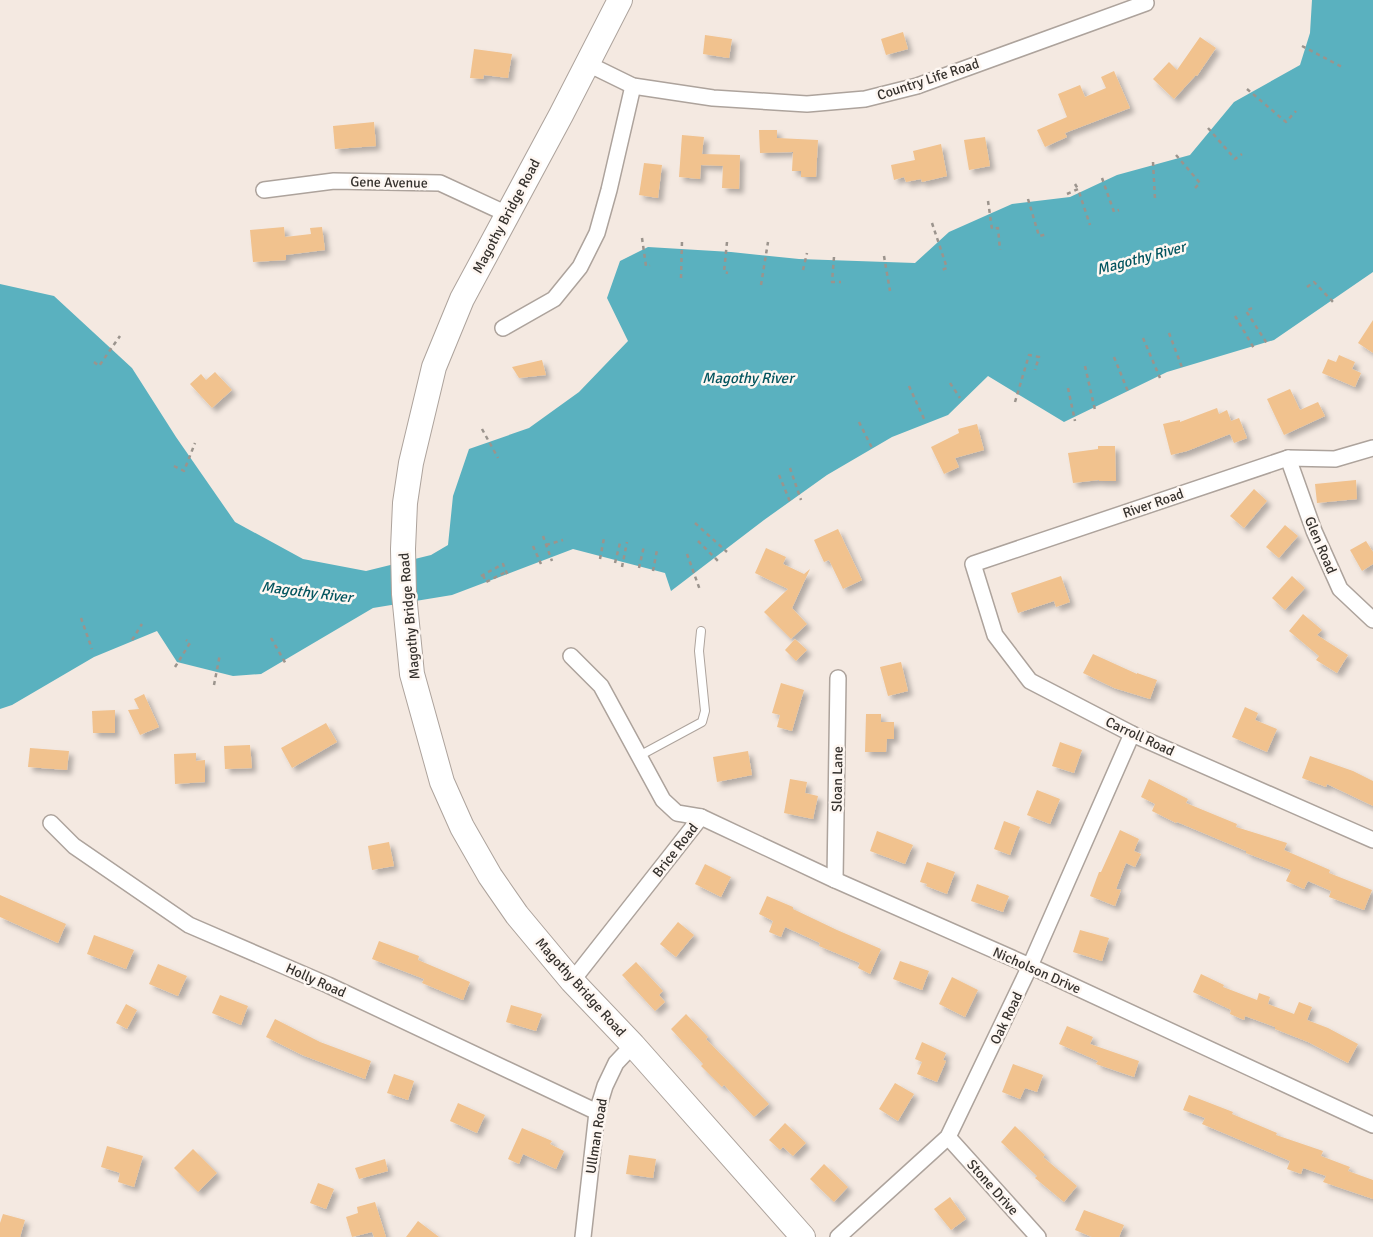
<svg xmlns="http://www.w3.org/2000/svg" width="1373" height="1237" font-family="Signika,sans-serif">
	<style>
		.water { fill: #5ab1bf }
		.building { fill: #f1c28e; filter: url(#shadow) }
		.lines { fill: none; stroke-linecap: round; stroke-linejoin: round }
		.lane-casing { stroke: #ada39c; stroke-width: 10 }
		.street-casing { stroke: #ada39c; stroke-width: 18 }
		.primary-casing { stroke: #ada39c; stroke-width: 26 }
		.path { stroke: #9b948d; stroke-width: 2.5; stroke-dasharray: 4 4; stroke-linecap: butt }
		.lane { stroke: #fff; stroke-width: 8 }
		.street { stroke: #fff; stroke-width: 15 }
		.primary { stroke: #fff; stroke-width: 24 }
		.labels { text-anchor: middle; stroke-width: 5; stroke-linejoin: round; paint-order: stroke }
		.street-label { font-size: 14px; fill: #36322e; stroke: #fef7f2 }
		.water-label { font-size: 15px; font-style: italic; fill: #04555f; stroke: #fef7f2 }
	</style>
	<defs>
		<filter id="shadow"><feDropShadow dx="4.5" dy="4.5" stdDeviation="2.5" flood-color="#0004"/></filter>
	</defs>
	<rect width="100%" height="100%" fill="#f4e9e1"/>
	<path class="water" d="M1312,0H1373V272L1274,340L1167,372L1064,422L988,376L948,415L892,437L827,475L764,520L671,591L665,573L573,549L452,595L373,608L261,674L233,676L177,662L157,631L94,657L12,705L0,709V284L54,296L132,368L176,437L235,522L303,559L366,571L431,555L448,545L453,496L469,449L529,428L579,392L628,341L607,298L620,261L648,247L731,252L799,259L915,263L949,232L1012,204L1070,197L1117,175L1190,155L1234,102L1300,65L1310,33Z"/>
	<g class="building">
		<path d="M903,32L908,49L886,55L881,39Z"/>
		<path d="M705,35L732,39L729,58L703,54Z"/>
		<path d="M1200,37L1216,48L1197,76L1196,75L1174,99L1153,79L1169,62L1177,70Z"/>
		<path d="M474,49L512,54L508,78L484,75L483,79L470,78Z"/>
		<path d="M1114,71L1130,108L1065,133L1067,137L1045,147L1037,130L1067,117L1058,94L1080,85L1085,97L1106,88L1101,77Z"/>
		<path d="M374,122L376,146L335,149L333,126Z"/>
		<path d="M759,130H777V138L818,140L816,177H801V171H792L793,152L760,153Z"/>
		<path d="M682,135L704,137L702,154L740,155L739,189L722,188L723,166L701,165L700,179L679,177Z"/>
		<path d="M985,137L990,166L969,170L964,140Z"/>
		<path d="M941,144L947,176L922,182L921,179L906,182L904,177L894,180L891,165L915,160L913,151Z"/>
		<path d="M644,163L662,165L658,198L639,195Z"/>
		<path d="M284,227L285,237L311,234L310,228L322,227L325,250L286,255V260L253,262L250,230Z"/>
		<path d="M1373,320V353L1358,343Z"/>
		<path d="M1339,355L1355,362L1352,369L1361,373L1355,387L1322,373L1328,359L1336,362Z"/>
		<path d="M542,360L546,375L519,378L512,367Z"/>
		<path d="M215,372L232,390L212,408L190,384L201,374L206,380Z"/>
		<path d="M1290,389L1300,410L1318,402L1325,416L1284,435L1267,399Z"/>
		<path d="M1217,408L1219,414L1227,410L1231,421L1239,418L1247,438L1234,443L1230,434L1187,451L1171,455L1163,424L1180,420V422Z"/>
		<path d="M977,424L984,450L955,458L959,467L944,474L931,447L959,433L958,429Z"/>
		<path d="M1098,446H1115L1116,481H1099V480L1073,483L1068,453L1098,449Z"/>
		<path d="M1356,480L1357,499L1317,503L1315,484Z"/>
		<path d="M1254,489L1267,501L1244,528L1230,516Z"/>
		<path d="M1285,525L1298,536L1279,558L1266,547Z"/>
		<path d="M838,529L862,580L843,589L829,560L824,562L814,540Z"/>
		<path d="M1366,541L1373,552V564L1362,571L1350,550Z"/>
		<path d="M766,548L786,557L783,564L804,574L810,569L792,608L807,624L791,639L764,612L788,589L755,573Z"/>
		<path d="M1061,576L1070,602L1056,607L1054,601L1018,613L1011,593Z"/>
		<path d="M1292,576L1305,588L1285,610L1272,598Z"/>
		<path d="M1303,614L1322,630L1317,635L1348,655L1337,673L1316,660L1319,656L1289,631Z"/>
		<path d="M795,639L807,650L796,661L785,650Z"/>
		<path d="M1093,654L1137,674V673L1157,680L1150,699L1114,688L1083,673Z"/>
		<path d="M901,662L908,691L888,696L880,667Z"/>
		<path d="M781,683L804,690L792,731L777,727L780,715L772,713Z"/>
		<path d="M144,694L159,727L140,735L128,710L139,709L134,699Z"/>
		<path d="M1245,707L1258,713L1255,720L1277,729L1267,752L1232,737Z"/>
		<path d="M115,710V733H93L92,711Z"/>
		<path d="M866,714H881V722H894V739H887L886,752H865Z"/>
		<path d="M326,723L337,742L292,768L281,748Z"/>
		<path d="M1060,742L1082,750L1074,773L1052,766Z"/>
		<path d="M250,745L252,768L225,769L224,746Z"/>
		<path d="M30,748L69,751L67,770L28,767Z"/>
		<path d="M748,751L752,775L717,782L713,757Z"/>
		<path d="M196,753V761L205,760V782L175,784L174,754Z"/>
		<path d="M1310,756L1353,771L1373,781V806L1327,784L1326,787L1302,778Z"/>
		<path d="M790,779L807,782L805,793L818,796L813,819L784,813Z"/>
		<path d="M1149,779L1188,799L1186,803L1237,824L1236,827L1287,843L1284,850L1330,870L1329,873L1372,890L1364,910L1329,897L1331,891L1308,881L1304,889L1286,881L1291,870L1246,853V851L1177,822L1176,823L1152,811L1155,804L1141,797Z"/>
		<path d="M1037,790L1060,799L1050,824L1027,815Z"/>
		<path d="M1004,821L1020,827L1010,855L994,849Z"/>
		<path d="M1120,830L1139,839L1134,851L1141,854L1135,867L1126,863L1116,889L1121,890L1115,906L1090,896L1099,872H1101Z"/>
		<path d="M877,831L913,845L905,864L870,851Z"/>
		<path d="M389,842L394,866L372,870L368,846Z"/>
		<path d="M927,862L955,872L947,894L926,886L927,884L920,882Z"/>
		<path d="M705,864L731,877L721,897L695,884Z"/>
		<path d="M977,884L1009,896L1003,912L971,901Z"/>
		<path d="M0,895L66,924L58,943L0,917Z"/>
		<path d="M767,896L793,907V909L837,930L881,949L870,974L858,968L860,963L819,946L820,943L785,927L781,937L769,932L773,921L759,914Z"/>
		<path d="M678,922L694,935L676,957L660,944Z"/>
		<path d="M1080,930L1109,938L1102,961L1073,952Z"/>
		<path d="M94,935L134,950L126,969L87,954Z"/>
		<path d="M379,941L419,956L418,960L470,982L463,1000L422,983L424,979L372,959Z"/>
		<path d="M900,961L929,971L922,990L893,979Z"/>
		<path d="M636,962L663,991L659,995L665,1002L655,1011L622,975Z"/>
		<path d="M158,964L187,976L178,996L149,984Z"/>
		<path d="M1201,974L1224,985L1223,987L1257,1000L1259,993L1270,997L1268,1004L1294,1014L1299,1002L1312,1007L1307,1020L1328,1028L1358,1044L1348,1063L1308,1042L1275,1029V1027L1245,1016L1244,1020L1230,1014L1231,1010L1193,992Z"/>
		<path d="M952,977L978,990L965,1017L939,1004Z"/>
		<path d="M220,995L248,1006L241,1025L212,1013Z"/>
		<path d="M126,1004L137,1010L127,1029L116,1023Z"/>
		<path d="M511,1005L542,1014L536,1031L506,1022Z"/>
		<path d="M686,1014L708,1037L706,1039L769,1104L754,1117L724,1085L722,1087L701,1066L703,1064L671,1029Z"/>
		<path d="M275,1019L320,1042L371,1061L365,1079L302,1055L266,1037Z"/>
		<path d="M1067,1026L1093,1037L1090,1044L1139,1061L1134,1077L1096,1064L1098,1061L1059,1044Z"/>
		<path d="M922,1042L946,1053L943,1060L946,1061L937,1082L917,1074L922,1062L915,1059Z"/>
		<path d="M1013,1064L1043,1075L1037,1092L1025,1088L1020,1099L1002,1092Z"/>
		<path d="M394,1074L414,1081L408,1100L387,1093Z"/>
		<path d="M895,1083L914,1094L898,1121L879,1109Z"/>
		<path d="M1189,1095L1233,1112L1232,1114L1277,1133L1276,1135L1323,1151L1321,1156L1350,1167L1348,1171L1373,1180V1199L1323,1182L1326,1176L1303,1168L1301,1174L1287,1169L1290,1161L1202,1124L1205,1118L1183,1110Z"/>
		<path d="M458,1103L485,1115L477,1133L450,1121Z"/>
		<path d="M785,1123L806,1143L793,1156L783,1147L780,1150L769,1140Z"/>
		<path d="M1015,1126L1045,1155L1043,1157L1077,1186L1064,1202L1035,1178L1037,1176L1001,1142Z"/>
		<path d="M522,1128L552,1141L550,1144L564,1151L556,1169L523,1154L519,1164L508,1159Z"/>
		<path d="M107,1146L143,1156L134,1187L118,1182L120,1173L101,1167Z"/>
		<path d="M193,1149L217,1173L198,1192L174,1168Z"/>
		<path d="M629,1155L656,1159L653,1178L626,1174Z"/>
		<path d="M385,1159L388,1171L359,1179L355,1168Z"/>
		<path d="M824,1164L848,1187L834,1202L810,1179Z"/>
		<path d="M318,1183L334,1189L326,1209L310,1203Z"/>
		<path d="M950,1197L966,1219L951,1230L934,1209Z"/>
		<path d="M375,1202L386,1237H374L372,1232L352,1237L346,1217L358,1213L357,1207Z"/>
		<path d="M1084,1210L1124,1225L1119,1237H1092L1075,1230Z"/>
		<path d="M3,1214L25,1220L20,1237H0V1223Z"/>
		<path d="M418,1221L439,1237H406Z"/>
	</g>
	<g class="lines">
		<defs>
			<path id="lane" d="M639,756L702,722L705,711L699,651L701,631"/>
			<g id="street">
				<path d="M586,63L633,86L713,98L807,104L865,99L917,86L1146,3"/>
				<path d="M264,190L334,181L440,183L507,214"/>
				<path d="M503,328L554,299L580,267L597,233L609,190L633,86"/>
				<path d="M1373,448L1335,459L1288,458L973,564L995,635L1030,681L1132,734L1373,840"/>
				<path d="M1288,458L1314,531L1340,589L1373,620"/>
				<path d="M571,656L601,686L663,800L677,813L701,817L572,981"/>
				<path d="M701,817L835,880L1030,966L1373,1125"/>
				<path d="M51,823L74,846L189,925L328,985L597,1112"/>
				<path d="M835,880L838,678"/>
				<path d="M948,1137L1038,1237"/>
				<path d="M583,1237L597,1112L605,1086L616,1063L633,1045"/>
				<path d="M838,1237L948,1137L1030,966L1132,734"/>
			</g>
			<path id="primary" d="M620,0L561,115L462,299L434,367L411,463L405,503L403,549L404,594L412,674L442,782L462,827L490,876L517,915L572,981L633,1045L803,1237"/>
		</defs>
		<use href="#lane" class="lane-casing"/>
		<use href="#street" class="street-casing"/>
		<use href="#primary" class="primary-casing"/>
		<g class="path">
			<path d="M1302,46L1342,67"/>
			<path d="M1247,89L1286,122L1296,111"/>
			<path d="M1208,128L1235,159L1242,154"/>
			<path d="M1176,155L1200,183L1195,188"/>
			<path d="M1153,162L1155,199"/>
			<path d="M1102,178L1114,212L1119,210"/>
			<path d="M1075,184L1078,189"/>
			<path d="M1067,194L1078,189L1090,225"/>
			<path d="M1028,199L1039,236L1048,234"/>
			<path d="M988,201L992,229L998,228L1000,250"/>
			<path d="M932,223L947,268L939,271"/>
			<path d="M642,238L646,266L650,265"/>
			<path d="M727,242L724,272L728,273"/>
			<path d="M884,256L890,291"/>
			<path d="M834,257L832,282H841"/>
			<path d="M803,270L807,253"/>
			<path d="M681,278L682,241"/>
			<path d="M761,285L768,242"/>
			<path d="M1307,287L1314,282L1335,304"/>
			<path d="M1252,308L1246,311L1268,345"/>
			<path d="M1235,316L1255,350"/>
			<path d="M1169,333L1183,370"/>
			<path d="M1143,338L1160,378"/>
			<path d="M1114,357L1129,394"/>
			<path d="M94,362L99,366L120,336"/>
			<path d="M1085,366L1095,410"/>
			<path d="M950,383L960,398"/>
			<path d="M909,386L925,421"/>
			<path d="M1068,388L1075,421"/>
			<path d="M1015,402L1029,355L1039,357L1035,370"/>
			<path d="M859,422L873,450"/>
			<path d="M482,429L498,458"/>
			<path d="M174,466L184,471L195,443"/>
			<path d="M790,468L801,500"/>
			<path d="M779,475L791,504"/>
			<path d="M695,523L727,552"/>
			<path d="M543,536L552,561"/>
			<path d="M698,541L719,562"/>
			<path d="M546,545L563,540"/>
			<path d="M533,546L541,564"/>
			<path d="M687,554L700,590"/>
			<path d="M600,559L604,538"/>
			<path d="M615,563L620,543"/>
			<path d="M622,567L627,542"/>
			<path d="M639,568L644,546"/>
			<path d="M653,571L657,550"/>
			<path d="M483,575L486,582L506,572"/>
			<path d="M481,576L503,564L508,576"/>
			<path d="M81,618L92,649"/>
			<path d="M271,638L286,664"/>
			<path d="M132,640L142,624"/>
			<path d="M175,667L190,643L186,640"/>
			<path d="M214,685L220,654"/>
		</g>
		<use href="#lane" class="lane"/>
		<use href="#street" class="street"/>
		<use href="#primary" class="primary"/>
	</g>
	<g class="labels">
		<g class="street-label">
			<text transform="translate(928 79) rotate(-18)" y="5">Country Life Road</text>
			<text transform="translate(389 182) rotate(1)" y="5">Gene Avenue</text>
			<text transform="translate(506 216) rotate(-62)" y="5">Magothy Bridge Road</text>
			<text transform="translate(1153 503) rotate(-19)" y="5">River Road</text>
			<text transform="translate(1321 545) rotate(67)" y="5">Glen Road</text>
			<text transform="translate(409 616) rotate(-95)" y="5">Magothy Bridge Road</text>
			<text transform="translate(1140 736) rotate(25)" y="5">Carroll Road</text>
			<text transform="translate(837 779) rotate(-89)" y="5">Sloan Lane</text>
			<text transform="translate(675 850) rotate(-52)" y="5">Brice Road</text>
			<text transform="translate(1037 970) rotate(24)" y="5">Nicholson Drive</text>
			<text transform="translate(316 980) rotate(24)" y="5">Holly Road</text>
			<text transform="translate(581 987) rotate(48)" y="5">Magothy Bridge Road</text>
			<text transform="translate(1006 1018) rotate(-64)" y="5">Oak Road</text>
			<text transform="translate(596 1136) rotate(-81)" y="5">Ullman Road</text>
			<text transform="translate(993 1187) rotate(48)" y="5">Stone Drive</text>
		</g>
		<g class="water-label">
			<text transform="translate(1141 258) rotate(-15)" y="5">Magothy River</text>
			<text x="748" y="383">Magothy River</text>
			<text transform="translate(307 592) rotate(7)" y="5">Magothy River</text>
		</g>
	</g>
</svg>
